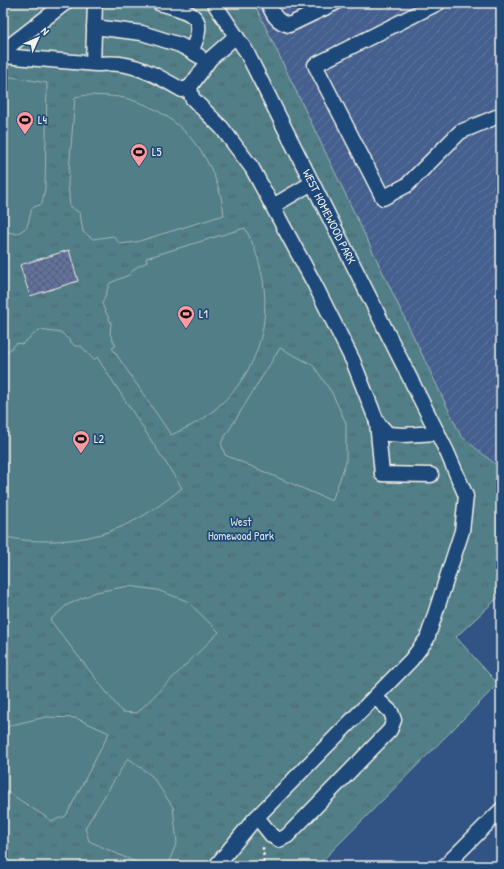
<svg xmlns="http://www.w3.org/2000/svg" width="504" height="869" font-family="'Patrick Hand',sans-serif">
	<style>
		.industrial { fill: url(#industrial-furrows) }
		.park { fill: url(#park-tufts); stroke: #a2b8b8 }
		.pitch { fill: #517e87; stroke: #a2b8b8 }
		.building { fill: url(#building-cross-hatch); stroke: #f4f1e8 }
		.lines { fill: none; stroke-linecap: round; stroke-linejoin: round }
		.minor-casing { stroke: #f4f1e8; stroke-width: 17 }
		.path { stroke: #f4f1e8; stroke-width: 2.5; stroke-dasharray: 3 3; stroke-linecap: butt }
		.minor { stroke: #1f4a7a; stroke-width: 14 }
		.labels { text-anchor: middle; stroke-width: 3.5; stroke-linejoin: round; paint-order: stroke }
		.poi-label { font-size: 12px; fill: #f4f1e8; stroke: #1f4a7a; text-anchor: start }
		.street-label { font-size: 12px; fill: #f4f1e8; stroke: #1f4a7a }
		.park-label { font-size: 12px; fill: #dce0d9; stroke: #1f4a7a }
	</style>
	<defs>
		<pattern id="industrial-furrows" width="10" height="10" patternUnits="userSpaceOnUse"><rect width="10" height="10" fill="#45608e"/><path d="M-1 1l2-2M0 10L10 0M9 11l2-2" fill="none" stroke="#60779e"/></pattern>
		<pattern id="park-tufts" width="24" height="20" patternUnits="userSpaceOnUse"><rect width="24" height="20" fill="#517e87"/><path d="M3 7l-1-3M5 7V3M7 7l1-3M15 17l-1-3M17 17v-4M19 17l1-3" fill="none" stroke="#4d666a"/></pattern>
		<pattern id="building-cross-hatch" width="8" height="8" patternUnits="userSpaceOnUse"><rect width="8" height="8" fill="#63729e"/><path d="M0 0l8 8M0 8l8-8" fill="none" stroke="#565d72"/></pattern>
	</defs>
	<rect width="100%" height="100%" fill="#325484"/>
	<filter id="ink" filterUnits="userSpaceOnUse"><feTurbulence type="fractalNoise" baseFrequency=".025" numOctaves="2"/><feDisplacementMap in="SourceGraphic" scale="8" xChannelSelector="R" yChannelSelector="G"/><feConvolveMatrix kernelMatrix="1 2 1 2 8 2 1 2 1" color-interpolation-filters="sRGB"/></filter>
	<g filter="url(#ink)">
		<path class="industrial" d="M254,3H501V469L461,436Z"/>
		<path class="park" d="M3,3H254L461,436L501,469V595L456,637L498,684L317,866H3Z"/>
		<g class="pitch">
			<path d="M12,77L47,83L45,188L42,204L32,208L27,227L17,234L3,231V78Z"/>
			<path d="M88,95C101,96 115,95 128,99C181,112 219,162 224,215L136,242L120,244L113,236L93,239L83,232L80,213L70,207L68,183L75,97Z"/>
			<path d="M245,228C279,291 270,365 213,411C201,422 186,428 171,435L112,348L116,346L110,334L111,323L102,304L110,283L129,275L135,268L147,262L146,258Z"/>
			<path d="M39,330L62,333L75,346H81L94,360L97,357L182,488C142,521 107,539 55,541C38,541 19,541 3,536V353L5,354L17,343L22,344Z"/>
			<path d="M280,348L313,365L332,393L346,423V462L332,501L225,455L221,443Z"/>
			<path d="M129,586L157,590L187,601L219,632L137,713L122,712L50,620L67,605L96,592Z"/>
			<path d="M46,717L76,718L109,733L66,816L52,821L3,789V731L11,725Z"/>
			<path d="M128,758L152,776L173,807L177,842L167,866H144L89,841L85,828Z"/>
		</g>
		<path class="building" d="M69,250L78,281L30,296L20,265Z"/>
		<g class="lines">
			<defs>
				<g id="minor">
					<path d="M159,3C190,12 210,15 191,51L199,56"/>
					<path id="s1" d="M214,3L246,51L447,452L466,496L462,531L427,639L411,660L253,821L216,866"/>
					<path d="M268,3C273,14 276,22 289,25L335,3"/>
					<path d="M438,3L315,65L383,198L407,185L460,132L501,115"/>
					<path d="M94,27L142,33L180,45L191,51"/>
					<path d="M236,36L210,59L190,87L192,98L222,128L252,168L315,285L353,361L377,422L388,434L403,435L438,433"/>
					<path d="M3,51L65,3"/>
					<path d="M3,55L4,56C35,59 65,61 96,64C104,64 112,63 120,64C143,67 163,79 182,90L190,87"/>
					<path d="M93,63L95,3"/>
					<path d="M273,206L312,183"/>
					<path d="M377,422L382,474L431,475"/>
					<path d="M257,817L272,836L279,840L287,836L390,730L394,720L391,712L375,697"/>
					<path d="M445,866L501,810"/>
				</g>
			</defs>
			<use href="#minor" class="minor-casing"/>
			<path class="path" d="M263,847L264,866"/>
			<use href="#minor" class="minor"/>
		</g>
	</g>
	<defs>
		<symbol id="stadium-pin" viewBox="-11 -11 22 30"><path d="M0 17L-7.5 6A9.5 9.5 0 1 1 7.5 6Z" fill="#ff9aa2" stroke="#1f4a7a"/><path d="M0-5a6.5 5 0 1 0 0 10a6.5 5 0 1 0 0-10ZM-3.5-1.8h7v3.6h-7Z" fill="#111"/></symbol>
	</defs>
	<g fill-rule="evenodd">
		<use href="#stadium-pin" x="15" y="110" width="20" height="27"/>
		<use href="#stadium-pin" x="129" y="142" width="20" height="27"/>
		<use href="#stadium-pin" x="176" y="304" width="20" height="27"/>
		<use href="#stadium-pin" x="71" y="429" width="20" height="27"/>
	</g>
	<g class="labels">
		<g class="poi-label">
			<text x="38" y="124">L4</text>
			<text x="152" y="156">L5</text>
			<text x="199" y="318">L1</text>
			<text x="94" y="443">L2</text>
		</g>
		<g class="street-label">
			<text dy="4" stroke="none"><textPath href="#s1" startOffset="243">WEST HOMEWOOD PARK</textPath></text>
		</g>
		<g class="park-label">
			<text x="241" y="526">West<tspan x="241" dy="14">Homewood Park</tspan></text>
		</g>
	</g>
	<rect width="504" height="869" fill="none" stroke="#1f4a7a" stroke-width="16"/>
	<rect x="8" y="8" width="488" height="853" fill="none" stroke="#f4f1e8" stroke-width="1.5" filter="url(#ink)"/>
	<g transform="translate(38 38) rotate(45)" stroke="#1f4a7a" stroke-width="3" paint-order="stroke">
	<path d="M0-3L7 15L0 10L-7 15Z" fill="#f4f1e8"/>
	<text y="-6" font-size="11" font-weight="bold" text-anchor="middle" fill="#f4f1e8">N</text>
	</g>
</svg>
